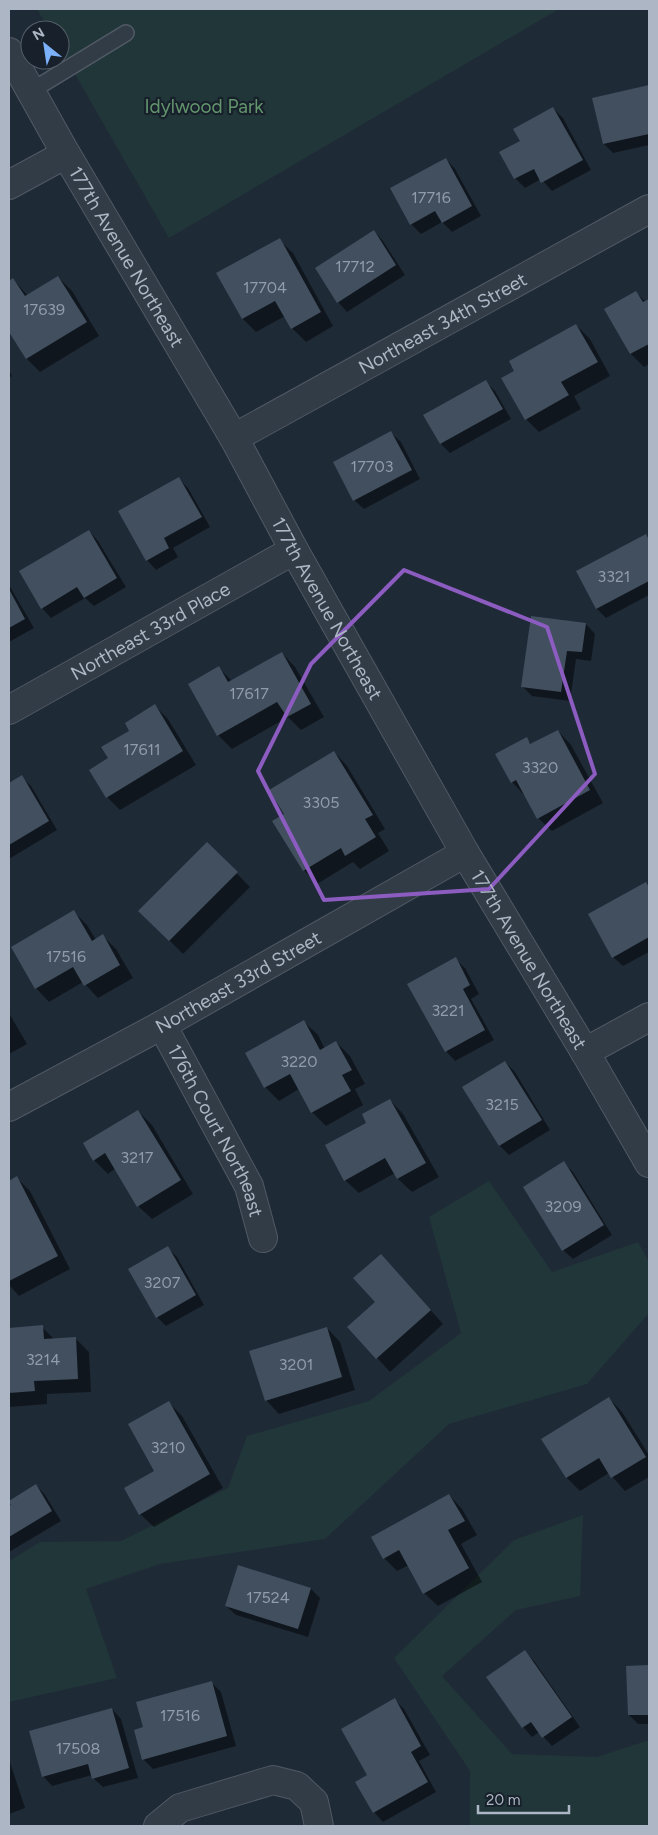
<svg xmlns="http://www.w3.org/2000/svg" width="658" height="1835" font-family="Figtree,sans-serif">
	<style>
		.green { fill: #213638 }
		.shadow { fill: #0007 }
		.building { fill: #414f5f }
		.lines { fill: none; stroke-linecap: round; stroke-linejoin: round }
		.service-casing { stroke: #505965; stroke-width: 18 }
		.minor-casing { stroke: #505965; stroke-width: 30 }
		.service { stroke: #323c47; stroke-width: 15 }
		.minor { stroke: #323c47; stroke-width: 28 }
		.marked { fill: none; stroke: #8c5cc1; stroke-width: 4; stroke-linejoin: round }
		.labels { text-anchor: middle; stroke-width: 4.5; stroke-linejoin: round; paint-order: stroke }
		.number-label { font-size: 16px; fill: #919cab }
		.park-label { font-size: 19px; fill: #63956d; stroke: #18212b }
		.street-label { font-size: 19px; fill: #acb6c4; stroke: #18212b }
	</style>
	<rect width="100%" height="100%" fill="#1f2a37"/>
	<g class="green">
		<path d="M37,9H559L169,238L60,48V30H49Z"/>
		<path d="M489,1181L552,1272L638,1242L649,1262V1313L587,1384L449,1424L325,1539L160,1564L86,1589L117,1678L9,1702V1561L40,1542L121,1541L228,1488L247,1436L369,1401L461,1333L429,1217Z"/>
		<path d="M583,1515L580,1596L516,1610L442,1676L512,1754L597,1757L649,1740V1826H470V1771L394,1658L514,1540Z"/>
	</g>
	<g class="shadow">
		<path d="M649,86V145L613,153L604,144L593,98Z"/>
		<path d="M553,108L563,118L591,170L552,191L541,179L525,188L515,178L501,153L521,141Z"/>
		<path d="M446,159L455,169L481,216L452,232L442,222L421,234L411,224L392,189Z"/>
		<path d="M374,231L383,241L405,275L347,312L338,302Z"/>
		<path d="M279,240L293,253L333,326L306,342L292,328L285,316L256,332L243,319L218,274Z"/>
		<path d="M58,277L72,291L99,336L40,372L27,359L9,329V282L13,279L28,296Z"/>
		<path d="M636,293L646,302L649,300V364L644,367L631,354L606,309Z"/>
		<path d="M576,325L590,339L610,376L574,396L581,409L539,432L526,419L516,371Z"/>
		<path d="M9,370L12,376L9,378Z"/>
		<path d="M486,382L495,391L511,419L450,453L441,444Z"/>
		<path d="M391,433L401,442L420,479L364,509L354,500Z"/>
		<path d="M179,479L188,488L210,527L173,548L178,557L156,570L147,560Z"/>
		<path d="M89,531L98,541L126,587L94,606L85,598L51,618L42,608Z"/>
		<path d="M646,535L649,539V595L606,618L597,609L577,571Z"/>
		<path d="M9,585L34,628L9,642Z"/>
		<path d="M586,624L595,634L591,661L576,659L570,701L532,696L522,686Z"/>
		<path d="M282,653L295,667L324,717L301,730L288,717L232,749L218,735L219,668L232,681Z"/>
		<path d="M155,706L168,719L196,765L120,810L107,797L110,758L131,731Z"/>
		<path d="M558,731L571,745L603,803L552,831L538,818L525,796L512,782L526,739L532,745Z"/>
		<path d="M334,752L347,766L385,829L378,833L389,851L360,869L353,862L317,884L304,870L286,814Z"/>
		<path d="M21,777L31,786L57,830L9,859V784Z"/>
		<path d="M207,843L250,887L183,954L140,911Z"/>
		<path d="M646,883L649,886V952L623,966L613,957Z"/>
		<path d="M74,912L87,925L96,940L103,936L116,949L133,978L98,998L83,982L49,1002L36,988Z"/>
		<path d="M455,959L465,968L479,994L471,999L494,1040L455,1061L446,1051Z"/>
		<path d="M9,1013L27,1044L9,1054Z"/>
		<path d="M304,1022L318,1035L325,1049L336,1042L350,1056L365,1084L355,1089L363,1105L326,1126L312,1112L299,1089L279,1101L265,1087Z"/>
		<path d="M505,1062L515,1072L550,1130L509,1155L500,1146L464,1088Z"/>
		<path d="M390,1100L403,1114L439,1177L412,1192L398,1179L395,1173L359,1193L345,1180L368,1123Z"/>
		<path d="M138,1111L152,1125L193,1194L152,1219L138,1206L116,1168L108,1174L94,1160Z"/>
		<path d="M564,1163L573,1172L612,1235L573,1259L563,1250Z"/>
		<path d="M17,1178L30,1191L70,1269L19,1296L9,1285V1182Z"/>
		<path d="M168,1248L177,1257L204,1305L166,1326L157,1317Z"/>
		<path d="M394,1269L443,1324L390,1372L349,1327L376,1302Z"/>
		<path d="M42,1327L55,1340L75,1338L89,1352L91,1392L47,1394V1404L9,1407V1329Z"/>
		<path d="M327,1328L340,1342L355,1390L279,1414L266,1400Z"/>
		<path d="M609,1398L622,1412L649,1455V1477L625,1491L609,1473L580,1491L567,1478Z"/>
		<path d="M168,1402L182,1416L223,1488L154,1527L140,1514L156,1471Z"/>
		<path d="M36,1485L45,1495L61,1521L9,1552V1508Z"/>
		<path d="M449,1495L462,1509L477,1535L461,1544L482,1582L438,1606L424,1593L409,1565L397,1571L384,1558Z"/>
		<path d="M311,1589L320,1598L308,1637L236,1615L226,1606Z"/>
		<path d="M525,1652L534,1661L580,1727L552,1746L539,1732L532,1737L523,1727Z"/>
		<path d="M649,1666V1724H638L629,1715L627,1667Z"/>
		<path d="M212,1683L221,1692L236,1746L153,1769L143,1759L145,1728Z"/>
		<path d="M395,1700L404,1709L430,1755L419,1761L436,1792L383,1822L374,1812L369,1775Z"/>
		<path d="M112,1709L121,1719L138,1778L103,1787L93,1778L92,1775L52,1786L43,1776Z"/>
		<path d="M9,1759L25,1808L9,1814Z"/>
	</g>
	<g class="building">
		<path d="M649,85V134L603,144L592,98Z"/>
		<path d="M553,107L583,160L541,183L534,169L514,179L499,152L520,141L513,129Z"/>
		<path d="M446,158L472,206L442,223L435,211L410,225L390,188Z"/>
		<path d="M374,230L396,265L337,303L315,268Z"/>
		<path d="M280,238L321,312L291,329L275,301L242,319L216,273Z"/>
		<path d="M58,276L87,322L26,359L9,332V281L13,278L25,296Z"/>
		<path d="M636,291L643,302L649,299V344L630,354L604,309Z"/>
		<path d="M576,324L598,362L561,382L569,395L525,420L501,378L514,371L509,361Z"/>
		<path d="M486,380L503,409L440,444L423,415Z"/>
		<path d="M391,431L412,470L353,501L333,462Z"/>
		<path d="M179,477L202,517L164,538L169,548L146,561L118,511Z"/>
		<path d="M89,530L117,578L84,598L77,587L41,609L19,571Z"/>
		<path d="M646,534L649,540V581L596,609L576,571Z"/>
		<path d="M9,589L25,619L9,628Z"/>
		<path d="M531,616L586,623L582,652L567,651L561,692L521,687Z"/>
		<path d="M282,652L311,704L287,717L277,702L217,736L188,684L219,666L228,682Z"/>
		<path d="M155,704L183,751L106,798L89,770L108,758L101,747L129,731L125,723Z"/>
		<path d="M558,730L590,790L537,819L516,780L511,783L495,754L527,737L530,744Z"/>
		<path d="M334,751L373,815L365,819L376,837L345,856L341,848L303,871L272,821L284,814L269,790Z"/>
		<path d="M22,775L49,821L9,845V783Z"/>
		<path d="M207,842L238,872L169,941L138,911Z"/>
		<path d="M646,882L649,887V937L612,958L588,914Z"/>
		<path d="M74,910L92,941L103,934L120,965L84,986L73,967L35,989L11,947Z"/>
		<path d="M456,957L470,985L463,989L485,1030L445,1052L407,984Z"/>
		<path d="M304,1020L320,1050L336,1041L352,1070L342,1075L351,1091L311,1113L290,1074L264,1088L245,1053Z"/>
		<path d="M505,1061L542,1120L499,1146L462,1087Z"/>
		<path d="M390,1099L426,1163L397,1179L385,1158L344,1181L325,1145L366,1123L362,1114Z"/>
		<path d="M138,1110L181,1180L137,1207L105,1153L93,1161L83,1143Z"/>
		<path d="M564,1161L604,1225L562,1251L523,1187Z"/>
		<path d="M17,1176L58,1256L9,1281V1181Z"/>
		<path d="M168,1246L196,1295L156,1318L128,1269Z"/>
		<path d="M381,1254L431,1310L376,1359L347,1327L375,1302L353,1278Z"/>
		<path d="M43,1325L44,1339L76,1337L78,1379L34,1381L35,1391L9,1393V1328Z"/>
		<path d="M327,1327L342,1377L265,1401L249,1351Z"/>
		<path d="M609,1397L646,1457L611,1478L599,1458L566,1478L541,1439Z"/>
		<path d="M169,1401L210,1474L139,1515L124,1488L154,1471L128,1424Z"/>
		<path d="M36,1484L52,1511L9,1537V1506L11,1505L9,1501Z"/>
		<path d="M449,1494L465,1521L448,1530L469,1568L423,1594L399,1550L383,1559L371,1537Z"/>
		<path d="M238,1565L311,1588L298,1629L225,1606Z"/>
		<path d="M525,1650L572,1717L542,1738L531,1722L522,1728L486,1677Z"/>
		<path d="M649,1665V1715H628L626,1666Z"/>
		<path d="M212,1681L227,1736L142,1760L134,1730L143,1727L136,1702Z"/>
		<path d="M395,1698L421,1746L411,1752L428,1782L373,1813L355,1782L367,1775L341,1729Z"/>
		<path d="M112,1708L129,1768L92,1779L88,1764L42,1777L29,1731Z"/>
	</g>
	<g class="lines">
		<defs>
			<path id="service" d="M31,91L126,33"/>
			<g id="minor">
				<path id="s1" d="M9,52L66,154L234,438L294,550L465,853L585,1052L649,1163"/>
				<path d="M9,185L66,154"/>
				<path id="s2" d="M234,438L649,209"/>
				<path id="s3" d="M9,710L294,550"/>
				<path id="s4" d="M162,1025L249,1186L263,1238"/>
				<path d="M585,1052L649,1017"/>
				<path id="s5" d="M9,1107L162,1025L465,853"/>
				<path d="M158,1826L180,1808L273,1780L297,1786L314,1802L319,1826"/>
			</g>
		</defs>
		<use href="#service" class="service-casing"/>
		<use href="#minor" class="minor-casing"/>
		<use href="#service" class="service"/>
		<use href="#minor" class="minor"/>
	</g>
	<path class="marked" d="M404,570L547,627L595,774L489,889L324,900L258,771L311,664Z"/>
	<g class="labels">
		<g class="number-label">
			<text x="431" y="203">17716</text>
			<text x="355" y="272">17712</text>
			<text x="265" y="293">17704</text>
			<text x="44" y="315">17639</text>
			<text x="372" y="472">17703</text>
			<text x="614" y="582">3321</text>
			<text x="249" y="699">17617</text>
			<text x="142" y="755">17611</text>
			<text x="540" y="773">3320</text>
			<text x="321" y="808">3305</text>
			<text x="66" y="962">17516</text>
			<text x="448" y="1016">3221</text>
			<text x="299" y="1067">3220</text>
			<text x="502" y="1110">3215</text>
			<text x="137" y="1163">3217</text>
			<text x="563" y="1212">3209</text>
			<text x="162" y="1288">3207</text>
			<text x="43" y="1365">3214</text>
			<text x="296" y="1370">3201</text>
			<text x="168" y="1453">3210</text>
			<text x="268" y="1603">17524</text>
			<text x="180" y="1721">17516</text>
			<text x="78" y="1754">17508</text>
		</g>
		<g class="park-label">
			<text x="204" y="113">Idylwood Park</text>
		</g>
		<g class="street-label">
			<text dy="7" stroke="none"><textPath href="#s1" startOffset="236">177th Avenue Northeast</textPath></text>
			<text dy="7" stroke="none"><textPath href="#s2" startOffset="238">Northeast 34th Street</textPath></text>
			<text dy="7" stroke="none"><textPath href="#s1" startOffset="641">177th Avenue Northeast</textPath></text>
			<text dy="7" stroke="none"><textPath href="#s3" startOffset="162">Northeast 33rd Place</textPath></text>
			<text dy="7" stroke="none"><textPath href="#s1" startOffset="1046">177th Avenue Northeast</textPath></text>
			<text dy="7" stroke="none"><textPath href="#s5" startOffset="261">Northeast 33rd Street</textPath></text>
			<text dy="7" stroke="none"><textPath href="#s4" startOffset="119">176th Court Northeast</textPath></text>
		</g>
	</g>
	<rect width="658" height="1835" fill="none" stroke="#acb6c4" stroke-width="20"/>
	<g transform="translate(45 45) rotate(330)"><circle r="24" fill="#18212b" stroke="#535d68"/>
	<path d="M0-4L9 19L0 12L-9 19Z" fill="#7bb1fb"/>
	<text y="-8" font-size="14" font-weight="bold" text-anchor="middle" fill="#acb6c4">N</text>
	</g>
	<path d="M478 1805v8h91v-8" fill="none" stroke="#acb6c4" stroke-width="2.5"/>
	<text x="486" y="1805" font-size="15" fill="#acb6c4" stroke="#18212b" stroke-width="4" paint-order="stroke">20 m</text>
</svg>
